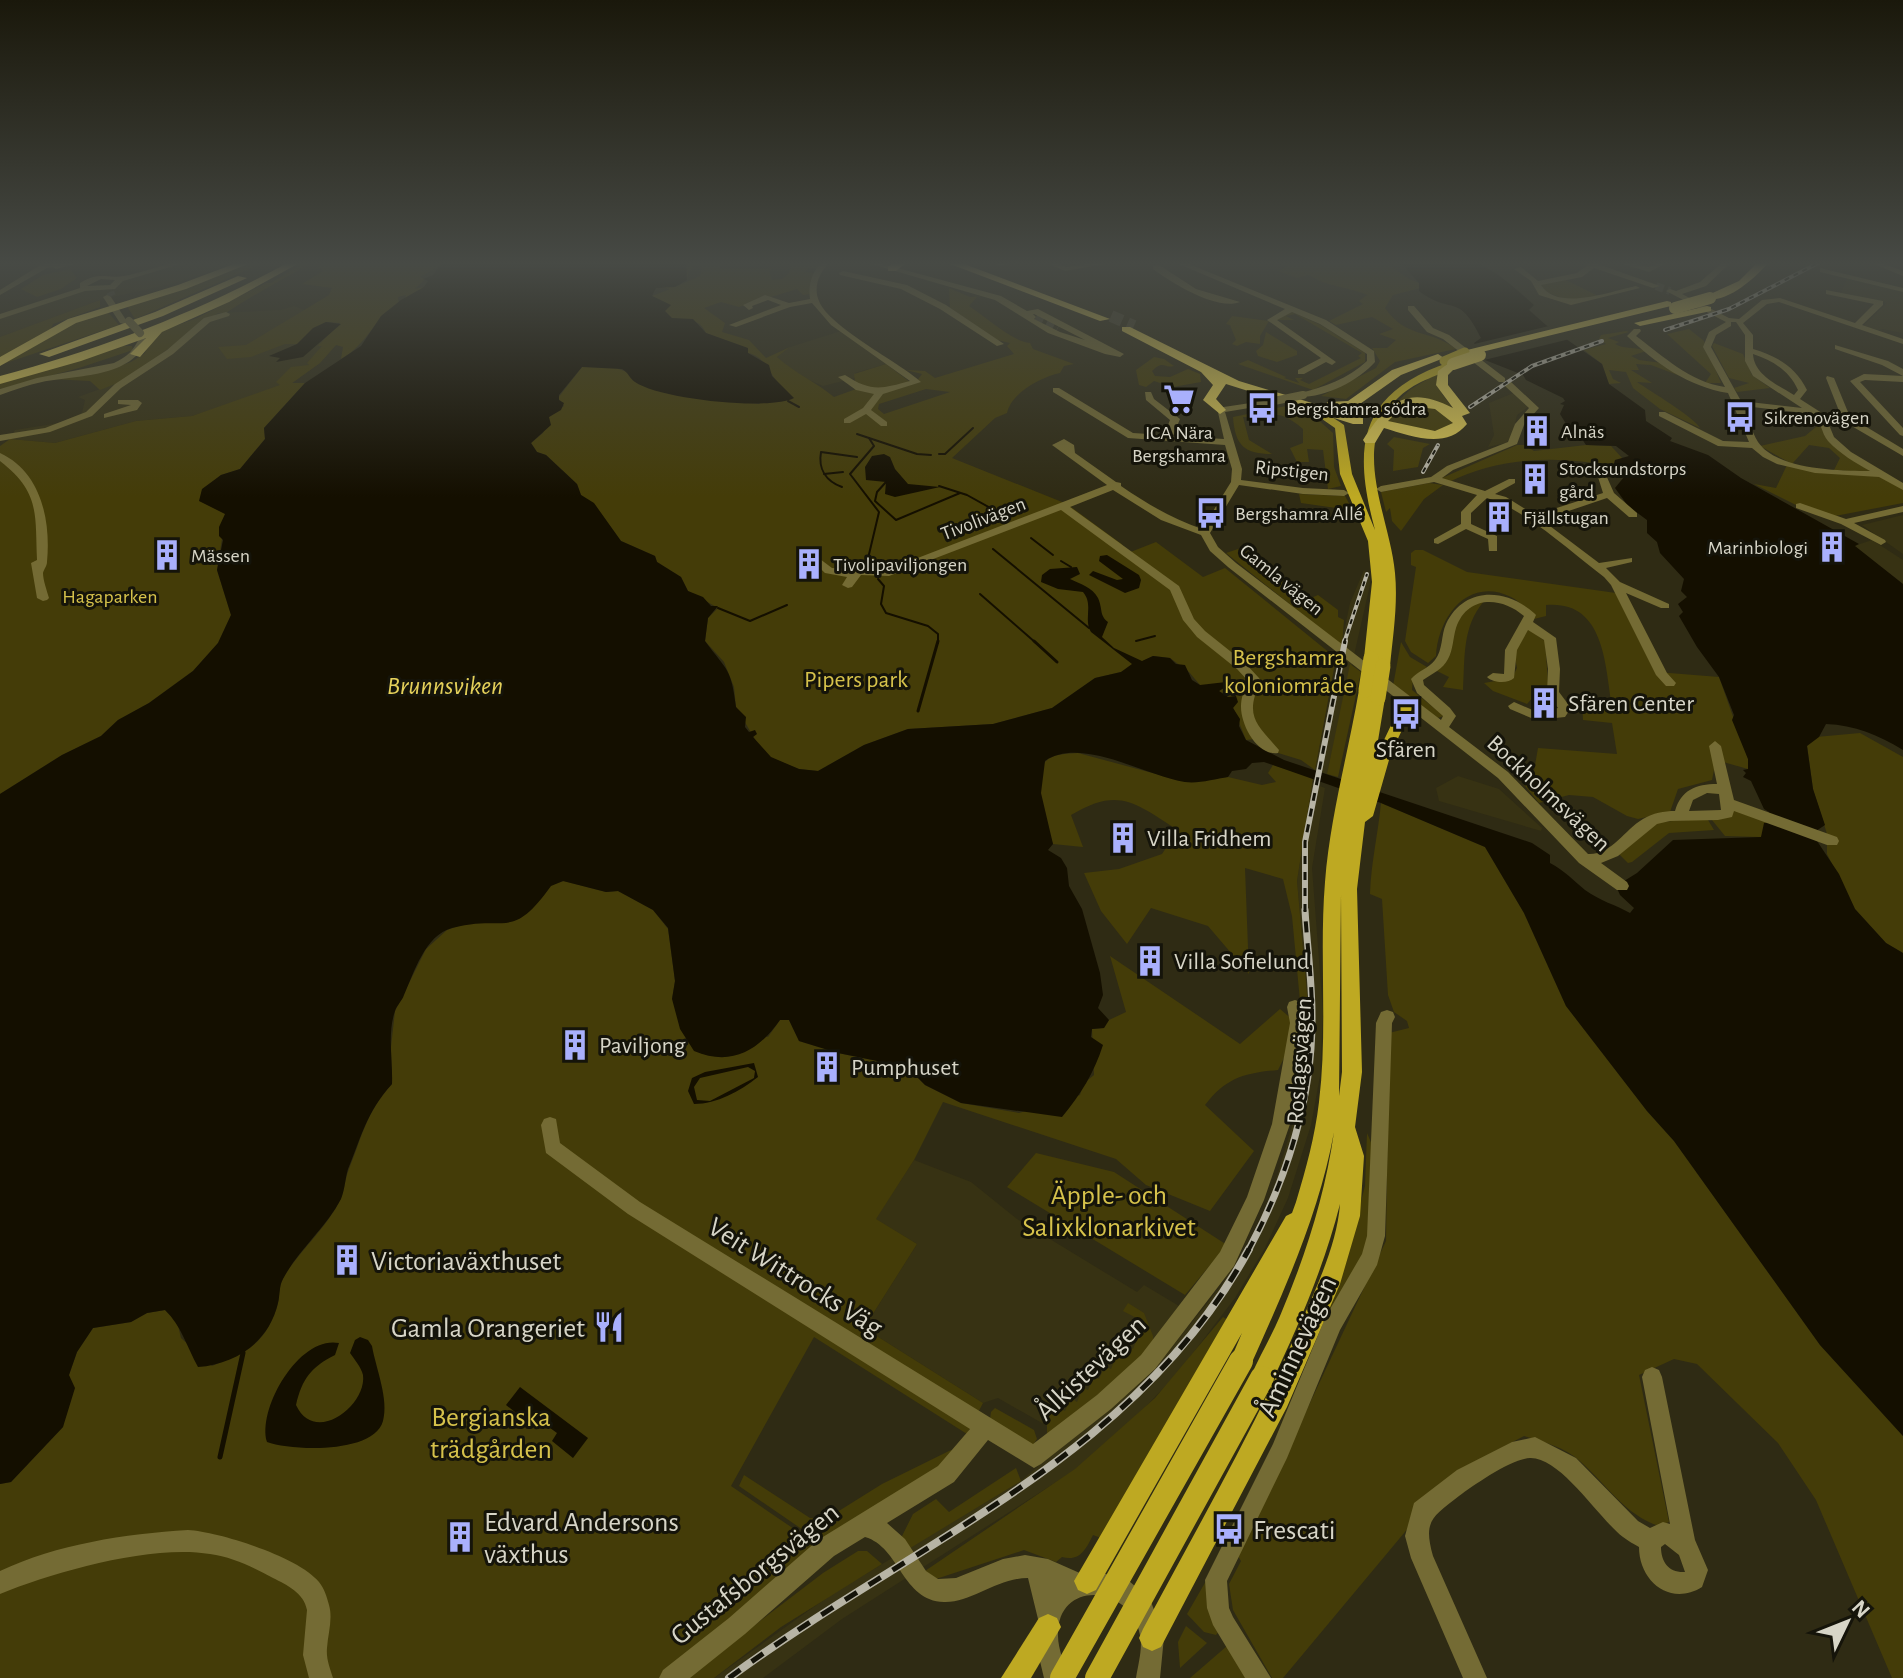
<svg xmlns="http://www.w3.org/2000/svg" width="1903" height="1678" font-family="'Alegreya Sans',sans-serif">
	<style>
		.built { fill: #373213 }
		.green { fill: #443c08; fill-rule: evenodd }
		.water { fill: #140f00; fill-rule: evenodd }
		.pier { fill: #2f2b14 }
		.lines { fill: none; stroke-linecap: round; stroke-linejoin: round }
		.stream-far2 { stroke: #140f00; stroke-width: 2 }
		.stream-far1 { stroke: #140f00; stroke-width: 3 }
		.stream { stroke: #140f00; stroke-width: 5 }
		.minor-tunnel { stroke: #48442f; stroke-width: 8; stroke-dasharray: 8 4; stroke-linecap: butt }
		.highway-tunnel { stroke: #48442f; stroke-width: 12; stroke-dasharray: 12 6; stroke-linecap: butt }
		.minor { fill: #746b34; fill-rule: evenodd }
		.major { fill: #bea922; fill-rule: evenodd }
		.highway { fill: #d6c250; fill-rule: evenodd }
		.rail-far3-casing { stroke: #b7b4a5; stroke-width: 4 }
		.rail-far2-casing { stroke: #b7b4a5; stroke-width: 6 }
		.rail-far1-casing { stroke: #b7b4a5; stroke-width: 7 }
		.rail-casing { stroke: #b7b4a5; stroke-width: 8 }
		.rail-far3 { stroke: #15140a; stroke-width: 2; stroke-dasharray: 5; stroke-linecap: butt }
		.rail-far2 { stroke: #15140a; stroke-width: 3; stroke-dasharray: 8; stroke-linecap: butt }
		.rail-far1 { stroke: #15140a; stroke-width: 4; stroke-dasharray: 11; stroke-linecap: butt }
		.rail { stroke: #15140a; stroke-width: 5; stroke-dasharray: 14; stroke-linecap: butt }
		.minor-bridge { stroke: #746b34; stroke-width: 8 }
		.major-bridge-far2 { stroke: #bea922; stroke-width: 9 }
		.major-bridge-far1 { stroke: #bea922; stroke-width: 15 }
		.major-bridge { stroke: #bea922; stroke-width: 24 }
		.highway-bridge { stroke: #d6c250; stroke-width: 12 }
		.labels { text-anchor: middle; stroke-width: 6; stroke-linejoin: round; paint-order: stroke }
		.far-poi-label { font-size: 20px; fill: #d7d5c7; stroke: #15140a; text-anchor: start }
		.far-street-label { font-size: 20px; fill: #d7d5c7; stroke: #15140a }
		.far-park-label { font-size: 20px; fill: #d6c24b; stroke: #15140a }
		.park-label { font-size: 24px; fill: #d6c24b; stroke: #15140a }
		.poi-label { font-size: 24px; fill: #d7d5c7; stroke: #15140a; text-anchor: start }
		.street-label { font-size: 24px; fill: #d7d5c7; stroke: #15140a }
		.water-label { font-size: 26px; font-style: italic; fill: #e4d05a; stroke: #15140a }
		.near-park-label { font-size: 28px; fill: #d6c24b; stroke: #15140a }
		.near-poi-label { font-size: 28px; fill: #d7d5c7; stroke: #15140a; text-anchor: start }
		.near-street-label { font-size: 28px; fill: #d7d5c7; stroke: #15140a }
	</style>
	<rect width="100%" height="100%" fill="#2f2b14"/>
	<g class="built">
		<path d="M186,262H238L175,283L100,300L0,337V317L84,290L106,289L121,279Z"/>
		<path d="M1848,277L1903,290V333L1883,329L1876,331L1863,326L1887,303L1841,293Z"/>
		<path d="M294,306L320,316L339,342L320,363L291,384L192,416L136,421L55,443L10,439L15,430L59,423L82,413L85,400L78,397L136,376L218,313L281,310Z"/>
		<path d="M841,331L886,364L855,373V378L823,386L797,375L777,357L790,347Z"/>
		<path d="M1516,392L1531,405L1517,415L1512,437L1506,443L1488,447L1494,435L1489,403Z"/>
		<path d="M1903,515V554L1862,525Z"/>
		<path d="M1872,540L1903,560V584L1854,546Z"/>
		<path d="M1364,570L1370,579V585L1327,774L1315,770L1350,603Z"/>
		<path d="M1458,776L1499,789L1542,828L1541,831L1439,801L1436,788Z"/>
		<path d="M1312,783L1325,788L1312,868L1323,1012L1320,1076L1311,1125L1288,1198L1265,1248L1235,1298L1177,1374L1129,1424L1075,1470L842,1619L763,1678H714L832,1594L1021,1481L1162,1359L1221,1286L1251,1238L1273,1190L1301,1095L1307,1050L1308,1005L1297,881Z"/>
		<path d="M914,1160L971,1182L1017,1219L1137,1292L1144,1285L1179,1306L1152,1345L1056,1431L998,1398L983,1403L864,1328L917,1244L875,1219Z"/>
	</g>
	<g class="green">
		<path d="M250,262H265L135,319L126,305L215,276Z"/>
		<path d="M304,262H312C283,280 254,294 226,313H218L125,380L100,390L90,381L51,379L94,374L131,362L144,354L157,333L197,318L266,283H271Z"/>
		<path d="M324,262H446L420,277L425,279L415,289L424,287L408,298H405L406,295L398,297L399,304C373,319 367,345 341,359L343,347L336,345L320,363L292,383H305L264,428L265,439L240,469L221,475L202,491L200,501L226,514L217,570L231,615L218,643L193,671L149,703L118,720L101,736L62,755L0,794V446L10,439L55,443L136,421L192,416L280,385L276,382L291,367L309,365L307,363L322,346H318L340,323L326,322L297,344H285L251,357L227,359L218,347L246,345L329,295L332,288L302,284L323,271L317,266Z"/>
		<path d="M686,262H720V269L774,268L769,270L772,280L782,279L789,273L792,262H822L818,268H809L806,272L814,273L810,294L803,295L797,289L739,307L721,302L704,308L725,323L722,332L749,340L766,358L790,347L777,357C796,374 816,382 834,397L856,389L854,374L886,364L910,382H916L922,374L906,370L925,371L935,378L1014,354L1007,346L1010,343L997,340L950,308L949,288L970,297L985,296L977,297L969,306C985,316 1011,341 1030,343L1033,349L1074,364L1064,366L1060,373C1041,377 1011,393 1007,413L995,418L952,458L1067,504L1123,545L1116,543L1128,553L1156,542L1203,577L1225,568L1336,658L1315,770L1301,760L1268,750L1256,739L1246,740L1229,697L1219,691L1227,686L1200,685L1189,672L1170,658L1153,656L1121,672L1095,678L1052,708L993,724L908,729L864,745L818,771L799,769L771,758L760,748L736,707L734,687L724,662L705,641L708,618L718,608L688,591L681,577L657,562L655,556L621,541L594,504L581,495L577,484L546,455L537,452L531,443L543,433L549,417L564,406L558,398L582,367H613L700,398L759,404L778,383C769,372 764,356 748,353L747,348L706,333C699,317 688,322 671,318L664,311L666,303L652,296L670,289L662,287H675L700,276L702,268L696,265L689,271L687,279ZM926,389L950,392L884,414L878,409L879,404Z"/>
		<path d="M1284,262H1385L1409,279L1419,283L1421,288L1393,295L1385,308C1406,339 1431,329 1456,349L1395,362L1346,399L1321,396L1376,368L1380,361L1372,348H1387L1396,340L1379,334L1393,329L1372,317L1336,325L1329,321L1363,304L1359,301L1367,295C1344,285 1332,289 1309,275L1297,278L1278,271L1285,267Z"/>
		<path d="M70,269L77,278L61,289L37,297L21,289L43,275Z"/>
		<path d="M1564,279L1598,296L1572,302L1541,290V283Z"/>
		<path d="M100,300V307L53,324L51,329L0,360V337Z"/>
		<path d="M107,311L119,325L0,365L58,329Z"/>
		<path d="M1292,312L1321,325L1365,353V362L1313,390L1238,364L1248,360L1286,377L1284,378L1299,383L1295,378H1303L1300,380L1309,384L1361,358L1358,356L1362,353L1295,314L1286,316L1294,320H1274Z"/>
		<path d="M1232,316L1269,321L1260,336V344L1246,342L1237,346L1232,344L1236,340L1230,325L1226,324Z"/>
		<path d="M1689,329L1704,341L1721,383H1705L1711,374L1667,334Z"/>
		<path d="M1626,331L1629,332L1608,338L1619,342L1615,344C1625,350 1636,346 1646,351L1631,356L1639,360L1662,363L1680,376L1651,365L1636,364L1639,370H1631L1652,383L1637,382C1650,391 1694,417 1700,428L1660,409L1633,388L1626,372L1609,370L1613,379L1621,383L1609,384L1602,364L1584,350L1606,344L1599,339L1601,335Z"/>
		<path d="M1266,332L1297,351V355L1277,362L1258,356L1256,351L1263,345Z"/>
		<path d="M1714,343L1743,354L1752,375L1770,388L1737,392L1734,388L1749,383L1729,378L1712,346Z"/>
		<path d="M120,346H132L133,350L79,368L0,389V382Z"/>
		<path d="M1154,357L1164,359L1174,366C1164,369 1164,359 1152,371L1155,376L1170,377L1188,369L1200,374L1201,382L1173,387L1154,381L1146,387L1139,385L1136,370Z"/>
		<path d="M1438,373L1442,394L1458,415L1412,401L1395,404L1411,389Z"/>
		<path d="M1286,406L1315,417L1333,433L1334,467L1341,486L1328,489L1323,450L1307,449L1309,462H1297L1290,448L1303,443V429C1275,405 1272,419 1243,417L1249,440L1272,454C1245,454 1235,446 1233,417Z"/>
		<path d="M1402,406H1432L1456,423L1438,433L1386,423Z"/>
		<path d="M1814,415L1832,444L1873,473L1834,470L1840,458L1829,448L1809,445L1792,464L1760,446L1805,436L1816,427Z"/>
		<path d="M1394,437L1430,444L1423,448L1418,467L1393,471L1394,450L1387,444Z"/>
		<path d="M1517,445H1525L1534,451L1586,445L1611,446L1623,459L1615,460L1613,466C1556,455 1499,457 1447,483L1442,478Z"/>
		<path d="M1787,465L1878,476L1903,489V503L1835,516L1796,505L1754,484L1776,488Z"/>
		<path d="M1429,483L1443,485L1424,499L1401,531L1392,521L1390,508L1386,512L1381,492Z"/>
		<path d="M1299,494L1345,496L1357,518L1345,517L1343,509L1301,503Z"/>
		<path d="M1241,548L1311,598L1318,595L1338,610V617L1344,620L1342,646L1226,553Z"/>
		<path d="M1415,550H1423L1467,572L1616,593L1657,672L1719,677L1748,759V769L1716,760L1712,780L1678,789L1670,812L1638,819L1627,816L1593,797L1569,795L1539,803L1520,780L1534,771L1538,748L1617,754L1612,723L1583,720L1582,703L1611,700C1605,659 1602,600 1546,605V616L1534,619C1528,612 1520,601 1511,597C1468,576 1438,617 1436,656L1428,663L1411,652L1405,641L1416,567L1411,565V553Z"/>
		<path d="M1476,601H1484C1462,627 1465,657 1463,690L1443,687L1449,677L1437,671C1447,645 1454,618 1476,601Z"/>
		<path d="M1528,629L1545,641L1549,696L1535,695L1527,704L1493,691L1484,683L1512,678L1517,668L1514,654Z"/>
		<path d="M1401,642L1410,657L1427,667L1413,678L1412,690L1444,716L1438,718L1393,686Z"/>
		<path d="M1350,664L1361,672L1338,777L1327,774Z"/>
		<path d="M1860,733L1903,757V953L1886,943L1855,909L1827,854V834L1813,789L1807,745L1816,737Z"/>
		<path d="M1078,753L1186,782L1228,777L1262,785L1276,782L1268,773L1273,765L1313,778L1297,881L1308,1005L1300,1001L1292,916L1283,879L1245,868L1249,974L1208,926L1151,908L1127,944L1101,911L1084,873L1119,869L1162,854L1178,830C1135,803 1119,786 1071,815L1083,847L1053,844C1047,825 1031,778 1046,761C1053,753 1069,754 1078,753Z"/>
		<path d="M1381,803L1485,847L1524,913L1566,1006L1647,1111L1674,1141L1820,1345L1903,1436V1678H1892L1816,1500L1778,1443L1697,1364L1674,1359L1639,1375L1669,1522L1659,1526C1625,1515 1607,1485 1581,1462C1565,1447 1544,1442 1524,1436L1455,1472L1283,1678H1272L1233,1610L1229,1584L1241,1561L1238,1556L1386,1241L1389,1033L1409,1028L1407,1021L1394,1012L1388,995L1382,899L1370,894C1371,863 1378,834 1381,803Z"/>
		<path d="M1734,809L1770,822L1761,837L1725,836L1712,820Z"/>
		<path d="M1703,819L1708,820L1714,830L1669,833L1632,862L1628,863L1619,854L1658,822Z"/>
		<path d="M564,881L606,892L618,891L653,910L668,929L675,981L672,999L768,1037L780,1020H789L799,1041L838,1053L907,1067L925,1085L961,1103L1019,1113L1080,1095L1083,1084L1094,1075L1092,1029L1104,1028L1109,1020L1126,1012L1110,956L1240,1044L1280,1009L1293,1020L1291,1044L1278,1070C1244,1073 1226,1078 1205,1105L1254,1151L1210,1211L1146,1185L1116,1159L943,1102L914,1160L876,1219L917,1244L864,1328L983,1403L967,1434L814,1337L731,1486L816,1544L662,1678H0V1484L11,1482L63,1427L69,1375L77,1352L93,1328L131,1322L147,1313L165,1310L177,1321L181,1338L212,1366C247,1351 263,1347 277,1307C280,1298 278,1286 283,1278C300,1250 327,1228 341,1198C345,1188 345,1178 349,1169C363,1134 366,1113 392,1084L391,1047L395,1011L426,949L447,930L543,896L551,885Z"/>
		<path d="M1367,1133L1373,1147L1368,1243L1351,1281L1322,1320L1350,1243L1365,1186Z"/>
		<path d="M1036,1153L1114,1172L1227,1245L1185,1295L1007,1187Z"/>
		<path d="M1128,1303L1144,1313L1153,1336V1350L1047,1436V1414L1052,1404L1065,1411L1071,1398L1077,1402L1083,1388L1088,1390L1094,1377L1099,1379L1105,1366L1111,1369L1116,1357L1122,1359L1127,1346L1133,1349L1144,1322L1123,1311Z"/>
		<path d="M1223,1317L1228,1320L1110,1523L1101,1538L1093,1535C1086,1549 1080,1562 1062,1557L1056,1562L1024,1550L936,1579L925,1571L1075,1469L1155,1398Z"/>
		<path d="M995,1408L1034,1430L1037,1439L1033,1445L990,1419L991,1412Z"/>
		<path d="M951,1450L956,1458L822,1541L813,1531L806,1532L739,1486L744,1475L810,1518H824L829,1509L834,1514L882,1484Z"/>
		<path d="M1016,1468L1021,1481L907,1550L901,1538L913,1514L936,1499L949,1512Z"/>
		<path d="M858,1551H867L882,1564L781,1627L714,1678H685L823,1573Z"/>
		<path d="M1210,1574L1220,1630L1216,1635L1204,1632L1187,1614Z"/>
		<path d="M1186,1626L1207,1643L1180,1668L1178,1642Z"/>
		<path d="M1227,1646L1249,1678H1190Z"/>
	</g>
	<g class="water">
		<path d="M686,262L687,280L675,287L656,288L652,296L671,305L665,311L672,318L693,319L706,333L748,348V353L769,365L772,376L794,398C768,411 659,399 635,382C629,378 629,373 622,369L582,367L559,395V400L564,403L561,410L549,417L551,425L531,443L537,452L546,455L577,484L581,495L594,503L621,541L655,556L657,562L681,577L688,591L703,597L711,606H718L708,618L705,641C728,672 731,668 736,707L746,717L745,727L749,732L755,730L757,734L753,737L771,757L799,769L818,771L864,745L908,729L993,724L1052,708L1095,678L1121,672L1132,664L1091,632C1083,619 1094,605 1083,592L1058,589L1041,582L1042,575L1050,569L1077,567L1080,574L1070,579C1080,584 1092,587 1098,598C1103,609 1099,615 1108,622L1102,637L1114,648L1142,661L1153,656L1170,658L1176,664L1185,665L1192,680L1200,685L1226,682L1227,686L1219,691L1228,697L1236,696L1238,702L1233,708L1240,719L1239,726L1246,740L1284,760L1532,843L1550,855V863C1565,871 1573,880 1585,890C1600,901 1616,905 1630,913L1634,908L1620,895L1616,886L1637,873L1673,840L1761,837L1764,823L1770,822L1769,812L1764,809L1751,781L1743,777L1746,773L1743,770L1748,769V759L1732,720L1734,715L1719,677L1697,647L1679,616L1683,612L1678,604L1687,597L1681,591L1684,579L1660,553L1657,542L1647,533V520L1628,506L1615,488L1624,477L1613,470L1615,460L1629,456L1616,446L1586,445L1574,427H1568L1560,414L1564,405L1560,404L1565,401L1563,398L1526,380L1523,375L1485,360L1474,343L1481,338C1458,291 1452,316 1419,291V283L1400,262C1422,262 1450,257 1471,262C1494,267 1518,291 1534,305L1529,310L1546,325L1602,364L1609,384L1645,410L1646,421L1672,438L1670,441L1708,455L1741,478L1859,544L1855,546L1903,584V750C1878,735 1855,725 1826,724L1819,737L1807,746L1813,789L1825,825L1816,831L1815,838L1839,874L1855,909L1886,943L1903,953V1436L1820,1345L1674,1141L1647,1111L1566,1006L1524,913L1485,847L1381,803L1264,762L1252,763L1246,769L1232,771L1228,777C1215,779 1198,784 1185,782C1146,776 1081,736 1045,761L1041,793L1053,844L1048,850L1061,858L1067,868L1069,886L1082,909L1100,973L1103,995L1098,1008L1109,1020L1104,1028L1092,1029L1091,1037L1103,1045C1094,1073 1081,1094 1062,1117L961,1103L925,1085L907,1067L838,1053L799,1041L789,1020H780C759,1050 732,1067 694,1051L680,1029L672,999L675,981L668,928L653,910L618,891L606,892L563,881L551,886C511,942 506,914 452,928C425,935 414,973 404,995C402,1001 397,1005 395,1011C387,1034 393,1061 392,1084C366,1113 362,1135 348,1169C345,1179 345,1189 341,1199C326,1228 298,1250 283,1279C279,1286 280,1295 278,1303C269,1342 236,1364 198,1367C187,1347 181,1325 165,1310L147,1313L131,1322L93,1328L77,1352L69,1375L75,1388L63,1427L11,1482L0,1484V794L62,755L101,736L118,720L149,703L193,671L218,643L231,615L217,570L223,540L219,536V527L225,514L199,501L202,489L221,475L240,469L265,439L264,428L305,383L361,346L381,316L401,300L424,287L428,281L423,279L433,275L442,263Z"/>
		<path d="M326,322L341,324L303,357L276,362L280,358L269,356L297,344L313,328Z"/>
		<path d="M884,454L890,457L895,469L908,484L940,487L895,497L885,494L886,482L866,480L865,467L872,456Z"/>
		<path d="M1107,555L1139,575L1141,580L1139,588L1125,593L1089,575L1093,571L1117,580L1123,579L1099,561L1100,556Z"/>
		<path d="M754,1063L758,1077C740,1091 717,1104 694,1104L688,1091L692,1078L705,1072ZM748,1067L755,1071L754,1078L710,1101L697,1100L694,1087L700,1078Z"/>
		<path d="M360,1337L368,1340L372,1346C376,1369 389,1399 383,1421C374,1454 292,1451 267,1442C257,1409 299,1335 339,1343L335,1355C311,1367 302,1379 296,1405C315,1446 367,1405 363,1375C361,1367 354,1359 350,1353L355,1340Z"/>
		<path d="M520,1387L588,1438L573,1458L552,1441L557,1433L531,1414L525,1420L506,1405Z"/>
	</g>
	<path class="pier" d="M1553,325L1574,338L1480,361L1470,345Z"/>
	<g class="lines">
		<g class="stream-far2">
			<path d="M788,401L799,407"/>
			<path d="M857,434L917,454L931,455"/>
			<path d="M939,454H945L973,428"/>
			<path d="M824,474L843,472"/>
			<path d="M886,482L877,492L875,501L896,520L960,493"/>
			<path d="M939,486L967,495L1003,515"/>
			<path d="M842,487C826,481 818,469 821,452L857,457"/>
			<path d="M1031,538L1053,555"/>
			<path d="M993,549L1089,628"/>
			<path d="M1061,561L1071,567"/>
			<path d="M866,567L879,512L850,474L874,446L869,438"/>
			<path d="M878,579L884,586L881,604L886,613L928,626L938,634V643"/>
			<path d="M980,594L1036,643"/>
			<path d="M718,608L750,621L787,605"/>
			<path d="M1136,641L1155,636"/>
		</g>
		<g class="stream-far1">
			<path d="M1034,641L1057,662"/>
			<path d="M918,711L938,641"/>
		</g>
		<path class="stream" d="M220,1457L243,1353"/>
		<g class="minor-tunnel">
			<path d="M1656,286L1670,291"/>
			<path d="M110,292L112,296"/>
			<path d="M1036,317L1058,328"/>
		</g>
		<path class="highway-tunnel" d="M1111,316L1134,326"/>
		<g class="minor">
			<path d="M55,262H83L56,269L53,267L47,268L0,295V290L42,264Z"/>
			<path d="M175,262H187L123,281L115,289L85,291L0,319V314L80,288V283C100,271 106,279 124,276C141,273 159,266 175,262ZM101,279L115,280L110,285L87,286Z"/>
			<path d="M822,262H830C819,273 813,287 819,301C829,327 899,362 921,382L883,394L871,410L887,422V426H881L866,414L850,423H844V419L863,408L874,394L856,390L838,377L845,375C871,392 881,389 910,381L831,325L812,303L790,307L736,327L729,325L781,305L768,300L752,306L753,308L749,310L743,305L765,295L789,303L810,299C808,284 812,272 822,262Z"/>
			<path d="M864,262H875L1001,296L1027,311L1038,309L1124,354L1120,357L1105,354L1048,333L995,300ZM1033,314H1034L1085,340L1060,332L1034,319L1036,317Z"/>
			<path d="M1000,262H1022L997,266L996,264Z"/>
			<path d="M1045,262H1055L1066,267L1101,262L1105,264L1065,271Z"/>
			<path d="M1174,262H1184L1326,320L1374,351L1375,362C1358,381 1326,397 1300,397V393C1324,387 1348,379 1367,361V354L1320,324L1292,312L1277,320L1336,362L1332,365L1326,362L1304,374H1298V370L1321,358L1267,320L1285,309Z"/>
			<path d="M1581,262H1592L1660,286L1653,288L1594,268L1582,277L1541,285C1558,312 1611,291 1636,286L1640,288L1571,305L1539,295L1531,281L1514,269L1521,267L1538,281L1577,273L1588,265Z"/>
			<path d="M1616,262H1627L1648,267L1660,262H1669L1649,272Z"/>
			<path d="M1723,262H1731L1706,286L1682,294L1729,318L1739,319L1762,300L1780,298L1855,323L1874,304L1826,294V290L1883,301V305L1862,325L1903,339V344L1779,302L1767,304L1743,323L1753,335V349C1777,356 1796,367 1807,390L1800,399L1825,415L1834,437L1851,452L1903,483V490L1879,477L1815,473L1777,464L1763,457L1752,448L1718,446L1659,416V412H1665L1723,441L1749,442L1728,393C1689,387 1655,363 1627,336L1634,329H1640L1641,331L1636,336C1663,356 1690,382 1725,387L1703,347L1709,332L1726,322L1666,291L1670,289L1676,291L1700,282ZM1731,322H1736L1745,335V361L1753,376L1802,408L1741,401L1711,347L1716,335L1731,326ZM1753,354C1773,361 1789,370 1798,390L1794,395C1778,385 1754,375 1753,354ZM1744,406L1812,414C1822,421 1821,433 1828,441C1840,454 1856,463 1870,471C1839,471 1777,470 1758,442C1751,431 1749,418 1744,406Z"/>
			<path d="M1869,262H1879L1903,271V276Z"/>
			<path d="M1153,265H1159L1196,289L1240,302C1217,311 1172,283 1153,269Z"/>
			<path d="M1820,268L1903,288V292L1820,272Z"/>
			<path d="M843,271L907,285L946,305L1004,344L997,346L940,309L901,289L840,275L839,273Z"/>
			<path d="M107,295L111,297L128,323L127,325L120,323L103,297Z"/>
			<path d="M1408,306H1414L1433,328L1449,335L1505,378V382H1499L1443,339L1427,332L1408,310Z"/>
			<path d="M226,312L230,314L229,316L210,322L173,354L121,388L92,416L50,432L0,441V435L45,428L86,412L115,384L167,350L204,318Z"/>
			<path d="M140,337L147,339C133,378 77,375 42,382C28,385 14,390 0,395V389L37,378L114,363C128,356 133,351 140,337Z"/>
			<path d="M1835,345L1888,361L1903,369V376L1882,365L1835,349Z"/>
			<path d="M1864,374L1903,376V382L1865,380L1860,382L1903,428V436L1900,435L1850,381Z"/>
			<path d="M1827,376L1834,378L1850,417L1903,449V456L1843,421L1826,378Z"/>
			<path d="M1505,382H1511L1539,408L1524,425L1517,444L1453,470L1442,478L1485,491L1509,479H1515V483L1495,494L1506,497L1535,515L1603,493L1598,477L1606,475L1614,493L1637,513V517H1629L1607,498L1542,520L1599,563L1632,558V562L1606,568L1620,582L1669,604V608H1661L1626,593L1667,673L1676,683L1674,686H1666L1656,675L1611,585L1604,577C1572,553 1525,509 1487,498L1471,513V524L1497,536V551H1489L1488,539L1466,529L1438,544L1434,543V539L1461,524V512L1477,495L1434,482L1381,492L1376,489L1381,486L1431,477L1447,466L1508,442L1515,424L1529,408L1505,386Z"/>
			<path d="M1053,388H1059L1133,433L1164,435L1170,420L1146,400L1145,392H1151L1154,399L1180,419L1173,436L1224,439L1217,408L1277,399V403L1274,404L1225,412L1242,469L1241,480L1303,488L1344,490L1349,493L1344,496L1303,494L1239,485L1210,533L1218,547L1236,563L1441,720L1443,716L1417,693L1411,679C1418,671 1429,668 1435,660C1443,650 1441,635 1446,624C1464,586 1506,588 1534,613L1536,615L1533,622L1556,638L1560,669L1559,692L1571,708L1565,717L1536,720L1510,709L1508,706L1514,702L1537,712L1558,708L1547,693L1548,669L1544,640L1528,630L1517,650L1514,678C1508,684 1493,683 1487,677L1493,673L1504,674L1505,650L1524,616C1501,596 1467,595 1456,628C1453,638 1453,650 1448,659C1443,669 1432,674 1423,680L1424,685L1450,708L1456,716L1449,727L1508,772L1588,854C1612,855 1624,830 1643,819C1653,813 1664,811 1675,811C1681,790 1696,784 1717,784L1709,746L1715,741L1721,746L1734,800L1837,837L1839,841L1837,845H1827L1734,811L1732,817L1718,820L1670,821L1657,824L1618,856L1601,863L1627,882L1629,886L1627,890H1617L1579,863L1498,778L1228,567L1210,551L1201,535L1161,520L1113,490L1070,507L1179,586L1194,619L1205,631L1245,663L1259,678L1261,681C1243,717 1258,725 1279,750L1278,753C1257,756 1241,725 1241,707C1241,697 1244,690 1249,682L1237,669L1197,637L1183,620L1170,590L1061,510L889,576L861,575L852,587L848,588L842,585L847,577L825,573L807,556L812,553L832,568L884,571L1107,485L1052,445L1064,439L1074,445L1075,453L1116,482L1121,483V486C1147,504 1173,519 1202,529L1231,482L1232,469L1225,445L1128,438L1053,392ZM1707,793L1719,794L1721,810L1689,811L1693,800Z"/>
			<path d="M118,400H138L142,403L137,410L104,418V414L131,405L118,404Z"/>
			<path d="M0,453C41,472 51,520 47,562C47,566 44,569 43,573C43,580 47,591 49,598L47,600L43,601L37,598L31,563L37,560C35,513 40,492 0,461Z"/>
			<path d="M1800,503L1846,519L1903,506V512L1854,523L1885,540L1886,542L1881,545L1841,524L1796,508V504Z"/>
			<path d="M1295,1000L1301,1002L1306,1023L1290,1124L1264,1200L1234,1266L1155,1369L1111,1409L1041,1464L1034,1468L988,1440L954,1482L887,1523L905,1539L926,1571L938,1579L956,1578L1003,1559L1025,1555L1048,1559L1082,1574L1096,1571L1129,1581L1150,1599L1164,1637L1160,1678H1136C1138,1665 1143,1648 1140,1635C1131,1584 1056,1579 1058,1636C1058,1649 1065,1665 1068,1678H1044L1034,1636L1038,1619L1028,1578C997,1578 971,1603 944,1602C902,1601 900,1547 865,1537L834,1556L745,1634L690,1678H659L663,1670L729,1618L818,1540L938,1466L970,1429L628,1214L546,1153L541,1125L544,1119L550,1117L556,1119L560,1143L640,1202L1033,1444L1097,1395L1141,1355L1220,1252L1247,1197L1272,1124L1290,1023L1287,1007L1289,1002Z"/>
			<path d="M1387,1010L1393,1012L1395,1017L1392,1023L1385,1236L1377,1265L1340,1330L1287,1458L1227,1581L1229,1608L1233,1617L1271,1678H1245L1213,1625L1207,1608L1205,1580L1273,1444L1326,1316L1362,1254L1367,1236L1376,1023L1381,1012Z"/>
			<path d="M1652,1367L1659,1370L1662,1377L1695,1540L1708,1570L1702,1587C1670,1607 1639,1581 1639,1547C1634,1544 1628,1541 1623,1537C1599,1519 1561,1457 1530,1458C1511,1459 1474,1485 1459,1496C1432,1517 1423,1521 1433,1556L1487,1678H1463L1411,1558L1405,1536L1414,1503L1457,1470L1512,1442L1535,1437L1576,1458L1638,1521L1650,1528L1663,1522L1670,1524L1642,1377L1645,1370ZM1665,1544L1679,1555L1685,1572C1669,1573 1661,1562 1661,1547Z"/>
			<path d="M188,1530C220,1532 299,1557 319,1582C324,1588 327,1597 329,1605C333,1619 328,1633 327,1648C326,1659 330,1668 333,1678H309L303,1655L307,1610C304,1593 287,1585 273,1578C253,1567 232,1557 210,1554C152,1544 53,1572 0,1594V1571C57,1544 125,1534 188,1530Z"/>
		</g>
		<g class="major">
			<path d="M1450,362L1458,364C1439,377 1418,379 1399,397C1348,445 1390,516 1395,573C1398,604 1393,635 1390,666L1383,670L1376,666L1377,660L1371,662L1364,658L1372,582L1368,541L1340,474L1335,428L1322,419L1286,403C1301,396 1330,415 1344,425L1352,474L1375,530C1352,445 1359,393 1450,362Z"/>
			<path d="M1366,685L1373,690L1372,696L1378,693L1385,698L1375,759L1403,700L1408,698L1415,703L1391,753L1373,816L1365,822L1357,889L1362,1072L1355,1127L1364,1156L1360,1216L1340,1284L1287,1407L1161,1647L1152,1651L1143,1647L1139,1638L1143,1629C1197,1528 1254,1429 1300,1325C1316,1288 1337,1245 1340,1204C1324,1267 1298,1327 1270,1386L1262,1390L1254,1386L1250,1378C1259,1357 1271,1337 1280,1316C1305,1257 1325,1196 1334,1132C1319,1215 1283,1293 1249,1369L1241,1372L1233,1369L1230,1361L1242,1333L1096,1590L1087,1594L1078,1590L1074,1581L1286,1216L1292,1213L1296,1202C1306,1169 1315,1136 1319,1102C1328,1029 1319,955 1325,882C1330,817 1348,754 1359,690ZM1341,894L1342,1072L1339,1096Z"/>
			<path d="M1048,1614L1057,1618L1061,1627L1031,1678H1001L1039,1618Z"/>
		</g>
		<g class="highway">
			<path d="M239,262H253L186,289L76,323L0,366V357L68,319L178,285Z"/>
			<path d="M289,262H301L229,302L162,332L140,357L130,354L146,338L81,361L0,384V376C101,349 197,313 289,262Z"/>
			<path d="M895,262H907L896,271H888V267Z"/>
			<path d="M945,262H959L1110,319L1100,321Z"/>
			<path d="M1758,262H1769C1754,279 1730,301 1706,300V296L1739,281Z"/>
			<path d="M238,276L247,278L163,316L49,357L39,354L155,312Z"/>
			<path d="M1667,301L1671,302V306L1465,356L1459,352Z"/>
			<path d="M1707,306L1711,307V311L1640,326L1634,323Z"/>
			<path d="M1122,327H1130L1239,381L1322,406L1328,402L1348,401L1392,370L1438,354L1444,358L1401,375L1357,406L1337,410L1363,418V424H1353L1226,384L1216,399L1226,410L1220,414L1203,400L1213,385L1201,372L1122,331Z"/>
			<path d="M1453,360L1459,364L1448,375V385L1470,413L1462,416L1467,424C1446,450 1411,436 1384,428L1375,443H1365L1363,440C1387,402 1408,384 1453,408L1436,385L1438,371ZM1410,406L1435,409L1453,423L1435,431L1388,421L1397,412Z"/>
		</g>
		<defs>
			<g id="rail-far3">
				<path d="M1665,330L1729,309L1820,262"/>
				<path d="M1470,407L1532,366L1602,341"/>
				<path d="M1423,472L1438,445"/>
				<path d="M1344,643L1367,574"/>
			</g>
			<path id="rail-far2" d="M1305,912V842L1345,641"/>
			<path id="rail-far1" d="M1248,1251C1287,1179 1313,1097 1312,1015C1312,980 1307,945 1305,910"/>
			<path id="rail" d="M729,1678C911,1543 1136,1458 1249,1249"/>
		</defs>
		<use href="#rail-far3" class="rail-far3-casing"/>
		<use href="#rail-far2" class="rail-far2-casing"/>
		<use href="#rail-far1" class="rail-far1-casing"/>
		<use href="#rail" class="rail-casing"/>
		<use href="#rail-far3" class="rail-far3"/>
		<use href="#rail-far2" class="rail-far2"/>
		<use href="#rail-far1" class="rail-far1"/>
		<use href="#rail" class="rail"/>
		<g class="minor-bridge">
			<path d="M129,321L140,333"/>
			<path d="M1274,401L1303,395"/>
		</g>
		<path class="major-bridge-far2" d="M1444,361L1465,352"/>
		<g class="major-bridge-far1">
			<path d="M1366,690L1371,658"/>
			<path d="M1378,698L1383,666"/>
		</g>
		<g class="major-bridge">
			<path d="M1062,1678L1241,1361"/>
			<path d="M1097,1678L1262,1378"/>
		</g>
		<g class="highway-bridge">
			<path d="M1675,308L1710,298"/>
			<path d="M1453,364L1480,355"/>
		</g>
	</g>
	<linearGradient id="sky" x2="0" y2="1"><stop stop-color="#1a180b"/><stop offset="0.53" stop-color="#474a45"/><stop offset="1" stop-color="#474a45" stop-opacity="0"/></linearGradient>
	<rect width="1903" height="497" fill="url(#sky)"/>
	<defs>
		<symbol id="supermarket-bare" viewBox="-9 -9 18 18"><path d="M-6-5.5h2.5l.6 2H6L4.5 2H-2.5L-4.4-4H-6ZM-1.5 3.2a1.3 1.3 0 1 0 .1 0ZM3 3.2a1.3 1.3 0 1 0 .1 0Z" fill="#a9b0fc" stroke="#15140a" stroke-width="2.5" paint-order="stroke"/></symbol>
		<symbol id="bus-bare" viewBox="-9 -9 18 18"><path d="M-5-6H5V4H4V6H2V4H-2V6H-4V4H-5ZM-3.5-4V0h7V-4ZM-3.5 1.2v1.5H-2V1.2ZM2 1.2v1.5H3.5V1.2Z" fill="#a9b0fc" stroke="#15140a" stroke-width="2.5" paint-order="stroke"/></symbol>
		<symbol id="building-bare" viewBox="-9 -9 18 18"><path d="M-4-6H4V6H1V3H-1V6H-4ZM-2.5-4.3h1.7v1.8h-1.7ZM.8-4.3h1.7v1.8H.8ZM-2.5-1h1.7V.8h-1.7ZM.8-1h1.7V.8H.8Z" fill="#a9b0fc" stroke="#15140a" stroke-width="2.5" paint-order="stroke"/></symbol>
		<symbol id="restaurant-bare" viewBox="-9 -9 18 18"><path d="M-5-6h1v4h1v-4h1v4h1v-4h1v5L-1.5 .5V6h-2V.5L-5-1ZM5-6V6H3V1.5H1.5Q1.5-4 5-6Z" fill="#a9b0fc" stroke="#15140a" stroke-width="2.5" paint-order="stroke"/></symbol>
	</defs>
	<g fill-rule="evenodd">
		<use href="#supermarket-bare" x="1157" y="377" width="44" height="44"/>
		<use href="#bus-bare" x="1240" y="386" width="44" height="44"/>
		<use href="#bus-bare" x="1718" y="395" width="44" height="44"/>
		<use href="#building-bare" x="1515" y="409" width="44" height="44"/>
		<use href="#building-bare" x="1513" y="457" width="44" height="44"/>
		<use href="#bus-bare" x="1189" y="491" width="44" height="44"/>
		<use href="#building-bare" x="1477" y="495" width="44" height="44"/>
		<use href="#building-bare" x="1810" y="525" width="44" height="44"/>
		<use href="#building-bare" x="145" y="533" width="44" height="44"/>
		<use href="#building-bare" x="787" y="542" width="44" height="44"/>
		<use href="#building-bare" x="1522" y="681" width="44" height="44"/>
		<use href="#bus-bare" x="1384" y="692" width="44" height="44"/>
		<use href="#building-bare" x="1101" y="816" width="44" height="44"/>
		<use href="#building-bare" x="1128" y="939" width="44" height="44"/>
		<use href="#building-bare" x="553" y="1023" width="44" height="44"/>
		<use href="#building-bare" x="805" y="1045" width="44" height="44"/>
		<use href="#building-bare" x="325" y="1238" width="44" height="44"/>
		<use href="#restaurant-bare" x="587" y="1305" width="44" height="44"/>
		<use href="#bus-bare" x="1207" y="1507" width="44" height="44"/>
		<use href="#building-bare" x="438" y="1515" width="44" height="44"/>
	</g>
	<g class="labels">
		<g class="far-poi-label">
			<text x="1286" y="415">Bergshamra södra</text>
			<text x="1764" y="424">Sikrenovägen</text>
			<text x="1561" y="438">Alnäs</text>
			<text x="1179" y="439" text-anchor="middle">ICA Nära<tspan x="1179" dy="23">Bergshamra</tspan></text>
			<text x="1559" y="475">Stocksundstorps<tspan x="1559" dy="23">gård</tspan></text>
			<text x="1235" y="520">Bergshamra Allé</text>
			<text x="1523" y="524">Fjällstugan</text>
			<text x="1808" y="554" text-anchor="end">Marinbiologi</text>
			<text x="191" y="562">Mässen</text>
			<text x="833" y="571">Tivolipaviljongen</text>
		</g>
		<g class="far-street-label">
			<text transform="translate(1292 470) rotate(6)" y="7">Ripstigen</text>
			<text transform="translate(983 518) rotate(-21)" y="7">Tivolivägen</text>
			<text transform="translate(1282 579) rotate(39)" y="7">Gamla vägen</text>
		</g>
		<g class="far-park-label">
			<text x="110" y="603">Hagaparken</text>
		</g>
		<g class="park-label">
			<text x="1289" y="665">Bergshamra<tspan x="1289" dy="28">koloniområde</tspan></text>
			<text x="856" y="687">Pipers park</text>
		</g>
		<g class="poi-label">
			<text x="1568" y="711">Sfären Center</text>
			<text x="1406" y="757" text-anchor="middle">Sfären</text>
			<text x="1147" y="846">Villa Fridhem</text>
			<text x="1174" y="969">Villa Sofielund</text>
			<text x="599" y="1053">Paviljong</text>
			<text x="851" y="1075">Pumphuset</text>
		</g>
		<g class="street-label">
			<text transform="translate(1549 793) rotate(43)" y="8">Bockholmsvägen</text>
			<text transform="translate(1299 1061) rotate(-86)" y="8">Roslagsvägen</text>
		</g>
		<g class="water-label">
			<text x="445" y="694">Brunnsviken</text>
		</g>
		<g class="near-park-label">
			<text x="1109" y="1204">Äpple- och<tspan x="1109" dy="32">Salixklonarkivet</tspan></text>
			<text x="491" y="1426">Bergianska<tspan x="491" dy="32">trädgården</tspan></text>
		</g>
		<g class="near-poi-label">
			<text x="371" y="1270">Victoriaväxthuset</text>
			<text x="585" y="1337" text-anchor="end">Gamla Orangeriet</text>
			<text x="484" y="1531">Edvard Andersons<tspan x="484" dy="32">växthus</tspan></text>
			<text x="1253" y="1539">Frescati</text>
		</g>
		<g class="near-street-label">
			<text transform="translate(796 1276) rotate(32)" y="10">Veit Wittrocks Väg</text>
			<text transform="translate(1296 1346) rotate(-65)" y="10">Åminnevägen</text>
			<text transform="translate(1090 1367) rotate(-43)" y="10">Ålkistevägen</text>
			<text transform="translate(754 1573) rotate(-39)" y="10">Gustafsborgsvägen</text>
		</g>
	</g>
	<g transform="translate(1847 1622) rotate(47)" stroke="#15140a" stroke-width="6" paint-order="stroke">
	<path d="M0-6L14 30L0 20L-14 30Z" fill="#d7d5c7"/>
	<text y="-12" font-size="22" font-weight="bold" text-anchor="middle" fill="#d7d5c7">N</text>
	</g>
</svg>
